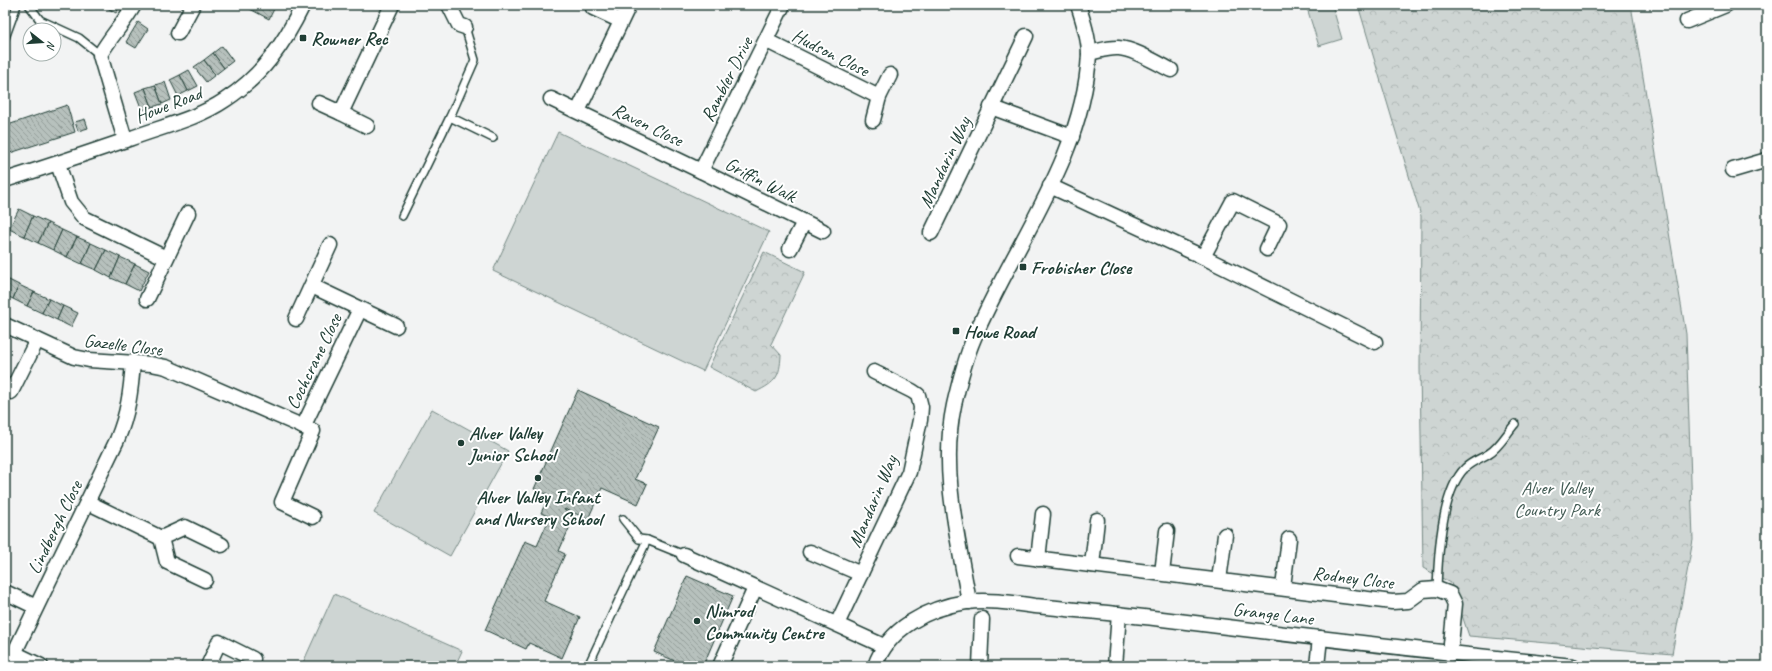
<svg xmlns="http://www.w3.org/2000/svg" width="1772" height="671" font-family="Caveat,sans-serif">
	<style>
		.grass { fill: #ced5d3; stroke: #768984 }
		.park { fill: url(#park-crowns); stroke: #768984 }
		.building { fill: url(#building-back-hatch); stroke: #1f3d34 }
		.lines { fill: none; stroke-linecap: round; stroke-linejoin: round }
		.lane-casing { stroke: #1f3d34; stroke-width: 10 }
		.street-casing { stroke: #1f3d34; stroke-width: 17 }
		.lane { stroke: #fff; stroke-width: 7 }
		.street { stroke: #fff; stroke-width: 14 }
		.poi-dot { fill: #1f3d34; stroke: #fff; stroke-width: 1.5 }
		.labels { text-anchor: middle; stroke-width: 4; stroke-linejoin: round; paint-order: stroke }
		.poi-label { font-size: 19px; font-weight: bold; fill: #1f3d34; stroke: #fff; text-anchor: start }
		.street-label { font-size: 19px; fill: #1f3d34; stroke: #fff }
		.park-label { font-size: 19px; fill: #425b54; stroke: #fff }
	</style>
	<defs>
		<pattern id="park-crowns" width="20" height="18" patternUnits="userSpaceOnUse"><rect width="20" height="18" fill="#ced5d3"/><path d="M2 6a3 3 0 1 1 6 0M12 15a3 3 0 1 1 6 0" fill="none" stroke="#b0b8b6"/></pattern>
		<pattern id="building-back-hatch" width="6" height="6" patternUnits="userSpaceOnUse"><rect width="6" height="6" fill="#b7c1bd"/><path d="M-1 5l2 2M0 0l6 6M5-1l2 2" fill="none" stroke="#949e9a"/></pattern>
	</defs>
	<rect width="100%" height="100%" fill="#f2f3f3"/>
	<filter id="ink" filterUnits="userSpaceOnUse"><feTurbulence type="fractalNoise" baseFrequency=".025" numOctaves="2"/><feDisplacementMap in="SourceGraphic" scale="8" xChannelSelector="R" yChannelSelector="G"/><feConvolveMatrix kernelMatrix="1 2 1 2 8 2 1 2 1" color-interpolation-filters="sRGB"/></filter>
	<g filter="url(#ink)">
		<g class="grass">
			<path d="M1306,5H1332L1342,39L1319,46Z"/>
			<path d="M558,132L769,232L703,371L493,271Z"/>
			<path d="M432,409L508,451L450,556L374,513Z"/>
			<path d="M334,594L462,651L455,666L302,665Z"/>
		</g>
		<g class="park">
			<path d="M1358,5H1631L1686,334L1693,540L1672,654L1469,636L1451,583L1423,568L1420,368L1421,216Z"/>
			<path d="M764,252L805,272L771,344L781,355C780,377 776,382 756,392L709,367Z"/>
		</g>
		<g class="building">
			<path d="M102,5H121L116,13Z"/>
			<path d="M252,5H276L269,19L250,9Z"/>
			<path d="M138,22L148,29L136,48L126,42Z"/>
			<path d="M222,46L233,61L224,68L213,53Z"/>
			<path d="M213,53L224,68L215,75L204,60Z"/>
			<path d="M204,60L215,75L206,82L194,67Z"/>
			<path d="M189,70L198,86L188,91L180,75Z"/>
			<path d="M180,75L188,91L178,96L170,80Z"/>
			<path d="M165,82L171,100L162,104L155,85Z"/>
			<path d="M155,85L162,104L152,107L145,88Z"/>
			<path d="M145,88L152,107L142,110L135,92Z"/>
			<path d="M67,105L75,132L7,154L5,149V126Z"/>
			<path d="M85,119L88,128L78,131L75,122Z"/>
			<path d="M19,209L33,216L24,236L9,229Z"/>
			<path d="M33,216L48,223L38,243L24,236Z"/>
			<path d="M48,223L62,230L53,250L38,243Z"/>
			<path d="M62,230L77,237L67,257L53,250Z"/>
			<path d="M77,237L91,243L82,264L67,257Z"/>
			<path d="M91,243L106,250L96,270L82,264Z"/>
			<path d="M106,250L120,257L111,278L96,270Z"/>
			<path d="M120,257L135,264L125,284L111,278Z"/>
			<path d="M135,264L149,271L139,291L125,284Z"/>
			<path d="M5,278L19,285L13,299L5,295Z"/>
			<path d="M19,285L34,292L27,306L13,299Z"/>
			<path d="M34,292L49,299L42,313L27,306Z"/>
			<path d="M49,299L63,306L57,320L42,313Z"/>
			<path d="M63,306L78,313L71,327L57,320Z"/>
			<path d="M578,390L659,427L635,479L647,484L638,504L602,488L588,519L565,509L564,510L575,515L559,551L565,554L544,601L580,617L562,658L529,643L526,649L485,630L525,541L537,546L550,517L541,513L549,495L534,489Z"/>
			<path d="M687,576L733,596L703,666H687L654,652Z"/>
		</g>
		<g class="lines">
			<defs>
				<g id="lane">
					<path d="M29,5L40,20L79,38L100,55"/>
					<path d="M465,27L475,60L450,117L493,138"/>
					<path d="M5,38L17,5"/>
					<path d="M402,216L450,117"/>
					<path d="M623,519L639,539L647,540"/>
					<path d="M1437,589C1438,557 1441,492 1465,468C1472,461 1480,459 1488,454C1499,448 1507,433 1515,424"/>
					<path d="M588,666L647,540L684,555"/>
				</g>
				<g id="street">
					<path d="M449,5L459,25L465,27"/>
					<path d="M593,8L621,21"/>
					<path d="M1687,21L1726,5"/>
					<path d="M178,33L193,5"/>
					<path d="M767,41L879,97"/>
					<path d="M1089,53C1099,51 1109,47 1119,48C1134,49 1157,63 1171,70"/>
					<path d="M551,99L701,171L823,231"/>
					<path d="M319,103L341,113"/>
					<path d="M991,107L1072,137"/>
					<path d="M578,111L629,5"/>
					<path d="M873,120L879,97L890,75"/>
					<path d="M367,126L341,113L392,5"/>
					<path d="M125,140L100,55C110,37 124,23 134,5"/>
					<path d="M58,164L71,202L84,218L166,258"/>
					<path d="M1733,170L1767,160"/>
					<path d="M701,171L783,5"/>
					<path d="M5,180C47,167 88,153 129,139C161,127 197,119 225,100C262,76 284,44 303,5"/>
					<path d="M1050,186L1203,257L1233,201L1279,224L1267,249"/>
					<path d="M931,233L1026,36"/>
					<path d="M790,249L804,222"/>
					<path d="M1203,257L1375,342"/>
					<path d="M312,286L396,326"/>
					<path d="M147,299L188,213"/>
					<path d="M296,319L330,245"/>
					<path d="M5,325L74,357L89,360L151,364L166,367L313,431L282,502L313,517"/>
					<path d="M11,392L37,340"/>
					<path d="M303,427L360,309"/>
					<path d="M87,502L161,538"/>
					<path d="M810,552L861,574"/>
					<path d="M684,555L884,646"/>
					<path d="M1018,556L1392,602L1408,601L1423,590L1437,589L1450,594L1455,604L1450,654"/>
					<path d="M1038,559L1043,514"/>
					<path d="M1092,565L1097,520"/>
					<path d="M1162,573L1167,531"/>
					<path d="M205,580L167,562L161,538L185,527L222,545"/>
					<path d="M1219,580L1225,535"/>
					<path d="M1283,587L1289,539"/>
					<path d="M5,592L36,607"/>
					<path d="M969,602C958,537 940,470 954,405C959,383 965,359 974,338C1012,247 1084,157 1089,54C1089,38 1083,20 1078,5"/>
					<path d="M837,624L909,472L920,420L921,407L918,395L912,391L874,372"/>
					<path d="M14,653L41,666"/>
					<path d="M8,666L117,440C128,414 131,391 133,362"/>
					<path d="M208,666L219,642L253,659"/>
					<path d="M720,666L755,588"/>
					<path d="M875,666C888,628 928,608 966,602C988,599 1013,603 1035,606C1078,610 1120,614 1162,619C1299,636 1436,652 1573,666"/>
					<path d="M980,666L982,619"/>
					<path d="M1115,666L1119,614"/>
					<path d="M1317,666L1320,638"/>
				</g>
			</defs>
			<use href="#lane" class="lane-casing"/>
			<use href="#street" class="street-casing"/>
			<use href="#lane" class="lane"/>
			<use href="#street" class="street"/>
		</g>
	</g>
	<g class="poi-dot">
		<rect x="299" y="34" width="8" height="8" rx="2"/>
		<rect x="1019" y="263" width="8" height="8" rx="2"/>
		<rect x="952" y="327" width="8" height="8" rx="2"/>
		<circle cx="461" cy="443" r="4"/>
		<circle cx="538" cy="478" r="4"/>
		<circle cx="697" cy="621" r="4"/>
	</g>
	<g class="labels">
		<g class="poi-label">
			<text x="311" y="45">Rowner Rec</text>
			<text x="1031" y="274">Frobisher Close</text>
			<text x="964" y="338">Howe Road</text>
			<text x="469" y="439">Alver Valley<tspan x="469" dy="22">Junior School</tspan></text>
			<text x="538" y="503" text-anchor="middle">Alver Valley Infant<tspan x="538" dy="22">and Nursery School</tspan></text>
			<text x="705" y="617">Nimrod<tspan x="705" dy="22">Community Centre</tspan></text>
		</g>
		<g class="street-label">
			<text transform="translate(831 52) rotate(27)" y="7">Hudson Close</text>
			<text transform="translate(726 79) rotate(-63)" y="7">Rambler Drive</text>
			<text transform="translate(168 104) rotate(-21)" y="7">Howe Road</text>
			<text transform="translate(648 124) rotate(26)" y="7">Raven Close</text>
			<text transform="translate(944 162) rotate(-65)" y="7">Mandarin Way</text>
			<text transform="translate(761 179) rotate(27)" y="7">Griffin Walk</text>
			<text transform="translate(123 344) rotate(7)" y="7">Gazelle Close</text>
			<text transform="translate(313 361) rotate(-64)" y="7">Cochcrane Close</text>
			<text transform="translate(872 501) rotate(-67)" y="7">Mandarin Way</text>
			<text transform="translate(54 527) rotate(-64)" y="7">Lindbergh Close</text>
			<text transform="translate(1353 577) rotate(7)" y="7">Rodney Close</text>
			<text transform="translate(1273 613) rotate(7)" y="7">Grange Lane</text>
		</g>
		<g class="park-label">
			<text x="1557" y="494">Alver Valley<tspan x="1557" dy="22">Country Park</tspan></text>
		</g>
	</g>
	<rect width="1772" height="671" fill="none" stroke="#fff" stroke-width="20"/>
	<rect x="10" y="10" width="1752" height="651" fill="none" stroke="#1f3d34" stroke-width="1.5" filter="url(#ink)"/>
	<g transform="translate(42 42) rotate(107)"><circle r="19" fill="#ffffff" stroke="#a5b1ae"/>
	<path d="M0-3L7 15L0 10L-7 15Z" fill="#1f3d34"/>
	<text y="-6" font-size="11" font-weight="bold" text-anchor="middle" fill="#1f3d34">N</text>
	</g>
</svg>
